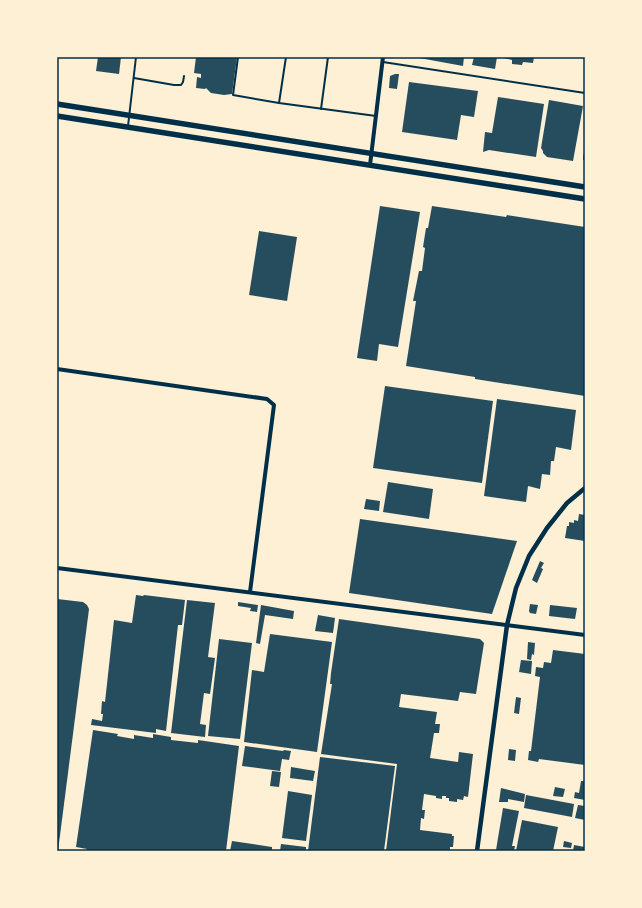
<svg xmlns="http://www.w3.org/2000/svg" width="642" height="908" font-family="'DejaVu Sans',sans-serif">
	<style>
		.building { fill: #264d5e }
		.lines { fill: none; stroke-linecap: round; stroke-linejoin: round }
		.service { stroke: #003049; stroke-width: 2 }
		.minor { stroke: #003049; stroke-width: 4 }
		.tertiary { stroke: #003049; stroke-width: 4.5 }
		.secondary { stroke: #003049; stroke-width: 5.5 }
		.neatline { fill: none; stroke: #003049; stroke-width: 1.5 }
	</style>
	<rect width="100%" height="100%" fill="#fdf0d5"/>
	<g class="building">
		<path d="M98,57H121L119,74L96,71Z"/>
		<path d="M196,57H237L232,94L224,95L211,93L206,88L205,89L196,88L197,77L201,78V74L194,73Z"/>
		<path d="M414,57H464L463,66Z"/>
		<path d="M474,57H497L495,69L472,65Z"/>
		<path d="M499,57H534L533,63L523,62L522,65L512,64V60Z"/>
		<path d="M395,74H399L397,89L389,88L390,76Z"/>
		<path d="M409,82L478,91L474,117L461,115L457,140L402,132Z"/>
		<path d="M498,97L544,104L536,157L489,150L483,152L485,132L492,133Z"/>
		<path d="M549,100L583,106L573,161L547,157L543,153V151L541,148Z"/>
		<path d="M380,206L420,212L398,347L379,344L377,361L357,358Z"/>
		<path d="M432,206L506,217L507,215L585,227V396L475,379V377L406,366L416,301H413L419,271H422L425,248L423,247L426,228H428Z"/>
		<path d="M259,231L297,237L287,301L249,295Z"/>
		<path d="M385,386L493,401L482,483L373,468Z"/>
		<path d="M497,399L576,410L571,450L556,447L554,461H551L550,475L542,474L540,489L528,486L526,502L484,496Z"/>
		<path d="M388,482L433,489L429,519L383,512Z"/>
		<path d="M366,499L380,501L379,511L364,509Z"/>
		<path d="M579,514L585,515V541L565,538L567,526H569V522L574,523V520L578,521Z"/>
		<path d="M360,519L517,541L492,614L349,593Z"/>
		<path d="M540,561L544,563L541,568L543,569L537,583L532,580Z"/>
		<path d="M136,595L143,596L144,595L185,600L182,625H178L166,731L156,729V733L91,725L92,719L102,721L103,714H101L102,701L105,702L114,620L132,623Z"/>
		<path d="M57,599L83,602L87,605L89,609L58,851Z"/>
		<path d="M187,600L215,603L208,657L215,658L210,694L204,693L200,724L206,725L205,737L171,733Z"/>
		<path d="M238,602L258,605L257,612L250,611L251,608L238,606Z"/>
		<path d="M530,604L538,605L536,614L530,613L529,611Z"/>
		<path d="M261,605L294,611L293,619L265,615L260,644L256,643Z"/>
		<path d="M550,605L577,608L575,619L549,616Z"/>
		<path d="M318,615L335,618L333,633L315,631Z"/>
		<path d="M339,619L480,639L484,643L476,694L460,692L458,701L401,694L399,707L437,712L435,724H440L439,733H434L430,758L458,762L459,752L473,754L468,797L464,796L463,800L457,799V802L449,801V798H446V796H442V799L436,798V796L424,794L422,810H425L424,819L421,818L420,830L452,834V836H454L453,847H450V851H386L397,764L321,754L332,684H330L331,673Z"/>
		<path d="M270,634L332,642L317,752L244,742L252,670L264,672Z"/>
		<path d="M219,639L252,643L240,739L208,736Z"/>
		<path d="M528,642L535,643L534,655L532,654L531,660L527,659Z"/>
		<path d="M553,650L585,654V765L539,759L538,762L528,760L529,751H531L540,677L535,676L536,667L543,668L544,662L551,663Z"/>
		<path d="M521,660L532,661L531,674L519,672Z"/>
		<path d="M516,697L521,698L519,714L514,713Z"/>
		<path d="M93,730L118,734L117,736L134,739V735L153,738V734L171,737V740L198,743V740L239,746L226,851H86L87,849L76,847Z"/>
		<path d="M245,746L283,751L284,750L291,751L289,760L282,759L280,771L242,766Z"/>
		<path d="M509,749L516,750L515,761L508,760Z"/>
		<path d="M320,757L395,766L384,851H308Z"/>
		<path d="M291,767L315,771L313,781L290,778Z"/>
		<path d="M272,771L281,772L279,787L270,786Z"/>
		<path d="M581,781H585V800L574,798L575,792L579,793Z"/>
		<path d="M555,787L565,789L563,797L553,796Z"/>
		<path d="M501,788L525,794L524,802L508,799V802H499Z"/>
		<path d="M288,791L312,795L306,841L282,838Z"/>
		<path d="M526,795L574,804L572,817L524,808Z"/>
		<path d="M578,805L585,806V820L575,818Z"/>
		<path d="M503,808L519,811L512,846H515L514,851L496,850Z"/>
		<path d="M522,820L558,827L553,851H516Z"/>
		<path d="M232,841L272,847V851H230Z"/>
		<path d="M564,841L572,843L571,848L563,847Z"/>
		<path d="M281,844L306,847V851H280Z"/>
		<path d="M574,845L585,847V851H573Z"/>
	</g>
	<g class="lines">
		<g class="service">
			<path d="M238,57L233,95L279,103L376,116"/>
			<path d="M383,62L585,93"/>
			<path d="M134,78L174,85H181L183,82L184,76"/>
			<path d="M279,103L286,57"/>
			<path d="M321,109L328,57"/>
			<path d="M128,126L136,57"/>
			<path d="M584,159L585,153"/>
		</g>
		<g class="minor">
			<path d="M370,165L383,57"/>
			<path d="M57,369L267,399L274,405L250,592"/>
			<path d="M57,568L585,635"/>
		</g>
		<path class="tertiary" d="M477,851L507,625L516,588L529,556L547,528L567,503L585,488"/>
		<g class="secondary">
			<path d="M57,104L585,187"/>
			<path d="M57,116L585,199"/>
		</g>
	</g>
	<rect width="642" height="908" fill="none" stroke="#fdf0d5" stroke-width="116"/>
	<rect x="58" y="58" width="526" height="792" class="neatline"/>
</svg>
